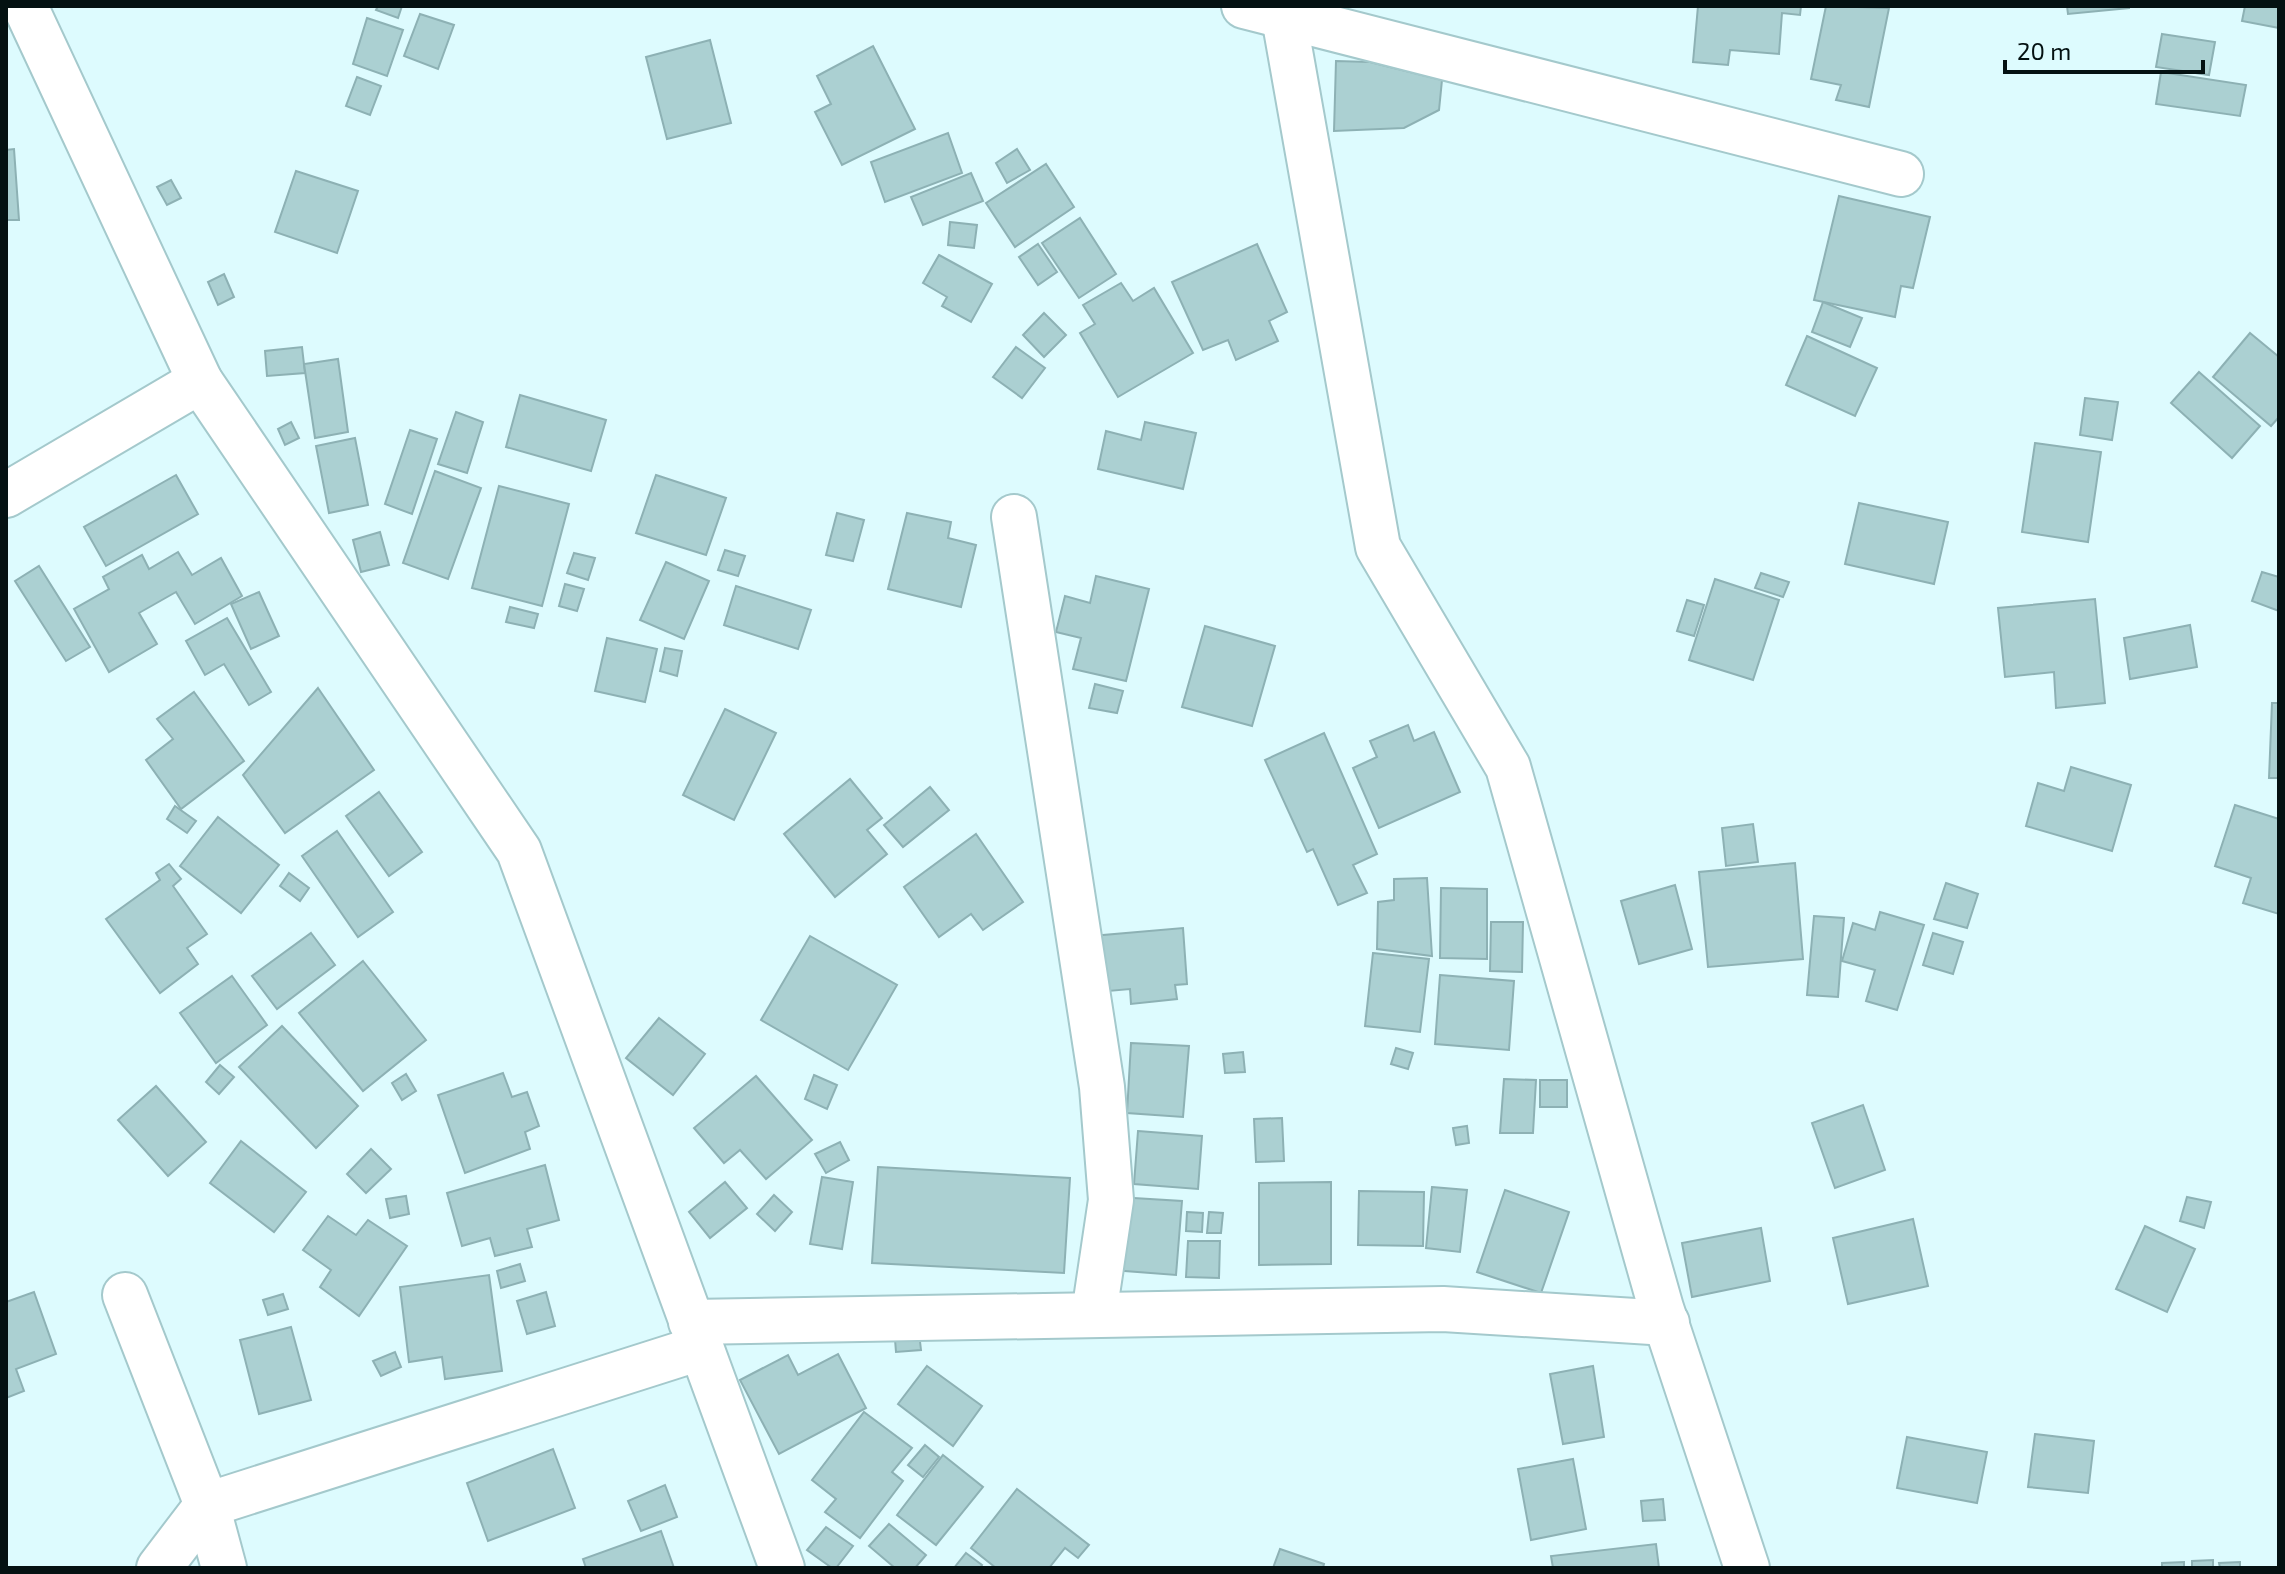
<svg xmlns="http://www.w3.org/2000/svg" width="2285" height="1574" font-family="'Exo 2',sans-serif">
	<style>
		.building { fill: #abd0d2; stroke: #8db1b4; stroke-width: 2 }
		.lines { fill: none; stroke-linecap: round; stroke-linejoin: round }
		.minor-casing { stroke: #a4c9cc; stroke-width: 48 }
		.minor { stroke: #fff; stroke-width: 44 }
	</style>
	<rect width="100%" height="100%" fill="#ddfbfe"/>
	<g class="building">
		<path d="M378,6H402L398,18L376,10Z"/>
		<path d="M1698,6H1801L1800,15L1782,13L1779,54L1730,50L1728,65L1693,62Z"/>
		<path d="M1826,6L1889,8L1869,107L1836,100L1841,85L1811,79Z"/>
		<path d="M2067,6H2129V8L2068,14Z"/>
		<path d="M2245,6H2279V28L2242,21Z"/>
		<path d="M420,14L454,25L438,69L404,56Z"/>
		<path d="M367,18L403,30L387,76L353,64Z"/>
		<path d="M2162,34L2215,42L2209,75L2156,67Z"/>
		<path d="M710,40L731,123L667,139L646,57Z"/>
		<path d="M873,46L915,129L842,165L815,112L831,104L817,76Z"/>
		<path d="M1336,61L1370,62L1442,80L1439,110L1404,128L1334,131Z"/>
		<path d="M2161,72L2246,85L2240,116L2156,104Z"/>
		<path d="M357,77L381,86L370,115L346,106Z"/>
		<path d="M948,133L962,173L885,202L871,162Z"/>
		<path d="M14,149L19,220H6V150Z"/>
		<path d="M1017,149L1030,170L1007,183L996,163Z"/>
		<path d="M1046,164L1074,207L1015,247L986,203Z"/>
		<path d="M296,171L358,191L337,253L275,232Z"/>
		<path d="M971,173L983,201L923,225L911,197Z"/>
		<path d="M171,180L181,198L167,205L157,187Z"/>
		<path d="M1839,196L1930,217L1913,288L1901,286L1895,317L1814,300Z"/>
		<path d="M1080,218L1116,274L1079,298L1042,243Z"/>
		<path d="M950,222L977,225L974,248L948,245Z"/>
		<path d="M1038,244L1057,272L1038,285L1019,257Z"/>
		<path d="M1257,244L1287,312L1269,321L1278,341L1236,360L1228,340L1203,350L1172,282Z"/>
		<path d="M939,255L992,284L971,322L942,306L947,297L923,283Z"/>
		<path d="M224,274L234,297L218,305L208,282Z"/>
		<path d="M1121,283L1133,301L1154,288L1193,353L1118,397L1080,333L1095,324L1083,305Z"/>
		<path d="M1823,302L1862,318L1850,347L1812,332Z"/>
		<path d="M1044,313L1066,335L1044,357L1023,335Z"/>
		<path d="M2250,333L2279,357V417L2271,426L2213,377Z"/>
		<path d="M1807,336L1877,368L1855,416L1786,385Z"/>
		<path d="M302,347L305,373L267,376L265,351Z"/>
		<path d="M1016,347L1045,368L1022,398L993,377Z"/>
		<path d="M338,359L348,432L315,438L304,364Z"/>
		<path d="M2199,372L2260,426L2232,458L2171,403Z"/>
		<path d="M520,395L606,420L591,471L506,447Z"/>
		<path d="M2085,398L2118,402L2112,440L2080,435Z"/>
		<path d="M456,412L483,422L467,473L438,464Z"/>
		<path d="M291,422L299,438L285,445L278,429Z"/>
		<path d="M1145,422L1196,433L1183,489L1098,469L1106,431L1141,440Z"/>
		<path d="M410,430L437,439L412,514L385,504Z"/>
		<path d="M355,438L368,505L329,513L316,446Z"/>
		<path d="M2035,443L2101,452L2088,542L2022,532Z"/>
		<path d="M435,471L481,488L448,579L403,563Z"/>
		<path d="M176,475L198,514L106,566L84,527Z"/>
		<path d="M656,475L726,498L706,555L636,533Z"/>
		<path d="M499,486L569,504L542,606L472,588Z"/>
		<path d="M1859,503L1948,522L1934,584L1845,564Z"/>
		<path d="M837,513L864,520L853,561L826,555Z"/>
		<path d="M907,513L951,522L948,538L976,545L961,607L888,589Z"/>
		<path d="M380,532L389,565L361,572L353,540Z"/>
		<path d="M725,550L745,556L738,576L718,570Z"/>
		<path d="M178,552L192,575L221,558L242,596L195,624L176,592L139,613L157,644L109,672L74,609L109,589L103,577L142,555L149,569Z"/>
		<path d="M574,553L595,558L588,580L567,573Z"/>
		<path d="M666,562L709,581L684,639L640,620Z"/>
		<path d="M39,566L90,647L66,661L15,581Z"/>
		<path d="M2262,572L2279,577V611L2252,601Z"/>
		<path d="M1761,573L1789,582L1783,597L1755,588Z"/>
		<path d="M1096,576L1149,589L1126,681L1073,669L1081,638L1056,632L1065,596L1090,603Z"/>
		<path d="M1715,579L1779,600L1753,680L1689,660Z"/>
		<path d="M565,584L584,589L577,611L559,606Z"/>
		<path d="M736,586L811,610L798,649L724,625Z"/>
		<path d="M259,592L279,636L251,649L231,604Z"/>
		<path d="M2095,599L2105,703L2056,708L2054,672L2005,677L1998,608Z"/>
		<path d="M1687,600L1704,605L1694,636L1677,631Z"/>
		<path d="M510,607L538,614L534,628L506,622Z"/>
		<path d="M227,618L271,692L249,705L224,664L205,675L186,641Z"/>
		<path d="M2190,625L2197,667L2130,679L2124,638Z"/>
		<path d="M1205,626L1275,646L1252,726L1182,707Z"/>
		<path d="M607,638L657,649L645,702L595,691Z"/>
		<path d="M665,648L682,651L677,676L660,671Z"/>
		<path d="M1095,684L1123,691L1117,713L1089,708Z"/>
		<path d="M318,688L374,770L285,833L243,775Z"/>
		<path d="M194,692L244,761L181,809L146,760L173,739L157,719Z"/>
		<path d="M2272,703H2279V778H2269Z"/>
		<path d="M725,709L776,733L734,820L683,795Z"/>
		<path d="M1408,725L1414,741L1434,732L1460,792L1379,828L1353,768L1377,757L1370,741Z"/>
		<path d="M1324,733L1377,854L1353,865L1367,893L1338,905L1313,849L1307,852L1265,760Z"/>
		<path d="M2071,767L2131,785L2112,851L2026,826L2038,783L2064,791Z"/>
		<path d="M850,779L882,818L867,830L887,854L835,897L784,834Z"/>
		<path d="M930,787L949,810L903,847L884,825Z"/>
		<path d="M379,792L422,852L389,876L346,816Z"/>
		<path d="M2235,805L2279,819V914L2243,903L2251,878L2215,866Z"/>
		<path d="M175,806L196,821L187,833L167,819Z"/>
		<path d="M218,817L279,865L241,913L180,866Z"/>
		<path d="M1753,824L1758,862L1726,866L1722,828Z"/>
		<path d="M337,831L393,912L358,937L302,856Z"/>
		<path d="M976,834L1023,902L983,930L971,914L939,937L904,887Z"/>
		<path d="M1795,863L1803,959L1708,967L1699,872Z"/>
		<path d="M169,864L181,879L173,886L207,934L187,948L198,964L160,993L106,919L160,880L156,873Z"/>
		<path d="M289,873L309,888L300,901L280,886Z"/>
		<path d="M1427,878L1432,956L1377,949L1378,902L1394,900V879Z"/>
		<path d="M1946,883L1978,894L1967,928L1934,919Z"/>
		<path d="M1675,885L1692,949L1639,964L1621,901Z"/>
		<path d="M1441,888L1487,889V959L1440,958Z"/>
		<path d="M1880,912L1924,925L1897,1010L1866,1001L1875,970L1842,961L1853,923L1875,930Z"/>
		<path d="M1814,916L1844,918L1838,997L1807,995Z"/>
		<path d="M1491,922H1523L1522,972L1490,971Z"/>
		<path d="M1183,928L1187,984L1175,985L1177,999L1131,1004L1130,989L1097,992L1092,936Z"/>
		<path d="M311,933L335,965L277,1009L252,976Z"/>
		<path d="M1933,933L1963,942L1953,974L1923,965Z"/>
		<path d="M810,936L897,985L848,1070L761,1020Z"/>
		<path d="M1373,953L1429,959L1420,1032L1365,1026Z"/>
		<path d="M363,961L426,1040L363,1091L299,1013Z"/>
		<path d="M1440,975L1514,981L1509,1050L1435,1044Z"/>
		<path d="M232,976L267,1025L216,1063L180,1013Z"/>
		<path d="M659,1018L705,1054L673,1095L626,1058Z"/>
		<path d="M282,1026L358,1106L316,1148L239,1067Z"/>
		<path d="M1131,1043L1189,1046L1183,1117L1127,1113Z"/>
		<path d="M1396,1048L1413,1053L1408,1069L1391,1064Z"/>
		<path d="M1243,1052L1245,1072L1225,1073L1223,1054Z"/>
		<path d="M220,1065L234,1077L219,1094L206,1082Z"/>
		<path d="M503,1073L512,1097L527,1092L539,1126L525,1132L530,1149L465,1173L438,1095Z"/>
		<path d="M406,1074L416,1091L402,1100L392,1083Z"/>
		<path d="M814,1075L837,1085L827,1109L805,1099Z"/>
		<path d="M756,1076L812,1140L766,1179L740,1150L724,1163L694,1128Z"/>
		<path d="M1504,1079L1536,1080L1533,1133H1500Z"/>
		<rect x="1540" y="1080" width="27" height="27"/>
		<path d="M156,1086L206,1142L168,1176L118,1120Z"/>
		<path d="M1863,1105L1885,1170L1835,1188L1812,1123Z"/>
		<path d="M1282,1118L1284,1161L1256,1162L1254,1119Z"/>
		<path d="M1467,1126L1469,1143L1456,1145L1453,1128Z"/>
		<path d="M1138,1131L1202,1136L1198,1189L1134,1184Z"/>
		<path d="M241,1141L306,1192L274,1232L210,1183Z"/>
		<path d="M840,1142L849,1160L826,1173L815,1154Z"/>
		<path d="M371,1149L391,1169L366,1193L347,1174Z"/>
		<path d="M545,1165L559,1220L527,1229L532,1247L495,1256L490,1238L462,1246L447,1193Z"/>
		<path d="M878,1167L1070,1178L1064,1273L872,1263Z"/>
		<path d="M822,1177L853,1182L842,1249L810,1244Z"/>
		<path d="M725,1182L747,1208L710,1238L689,1212Z"/>
		<path d="M1331,1182V1264L1259,1265V1183Z"/>
		<path d="M1432,1187L1467,1190L1460,1252L1426,1248Z"/>
		<path d="M1505,1190L1569,1212L1541,1293L1477,1272Z"/>
		<path d="M1359,1191L1424,1192L1423,1246L1358,1245Z"/>
		<path d="M774,1195L792,1212L775,1231L757,1214Z"/>
		<path d="M406,1196L409,1214L390,1218L386,1199Z"/>
		<path d="M1117,1197L1182,1201L1176,1275L1112,1270Z"/>
		<path d="M2187,1197L2211,1202L2204,1228L2180,1221Z"/>
		<path d="M1187,1212L1203,1213L1202,1232L1186,1231Z"/>
		<path d="M1209,1212L1223,1213L1221,1233H1207Z"/>
		<path d="M328,1216L356,1235L368,1220L407,1246L359,1316L320,1287L331,1270L303,1250Z"/>
		<path d="M1913,1219L1928,1286L1848,1304L1833,1238Z"/>
		<path d="M2145,1226L2195,1249L2167,1312L2116,1289Z"/>
		<path d="M1761,1228L1770,1281L1692,1297L1682,1243Z"/>
		<path d="M1188,1241H1220L1219,1278L1186,1277Z"/>
		<path d="M520,1264L525,1281L501,1288L497,1271Z"/>
		<path d="M489,1275L502,1371L445,1379L442,1357L409,1362L400,1287Z"/>
		<path d="M34,1292L56,1354L16,1369L24,1391L6,1398V1302Z"/>
		<path d="M546,1292L555,1326L527,1334L517,1301Z"/>
		<path d="M283,1294L288,1309L268,1315L263,1300Z"/>
		<path d="M918,1324L921,1350L896,1352L894,1327Z"/>
		<path d="M291,1327L311,1400L259,1414L240,1340Z"/>
		<path d="M395,1352L401,1367L381,1376L373,1361Z"/>
		<path d="M838,1354L866,1408L779,1454L740,1380L788,1355L798,1375Z"/>
		<path d="M927,1366L982,1406L953,1446L898,1404Z"/>
		<path d="M1593,1366L1604,1437L1563,1444L1550,1374Z"/>
		<path d="M864,1412L912,1448L892,1472L903,1481L860,1538L825,1512L836,1499L812,1480Z"/>
		<path d="M2035,1434L2094,1441L2088,1493L2028,1487Z"/>
		<path d="M1907,1437L1987,1452L1977,1503L1897,1488Z"/>
		<path d="M925,1445L939,1457L923,1477L908,1465Z"/>
		<path d="M553,1449L575,1508L488,1541L467,1483Z"/>
		<path d="M943,1455L983,1487L936,1545L897,1515Z"/>
		<path d="M1573,1459L1586,1529L1531,1540L1518,1469Z"/>
		<path d="M665,1485L677,1517L641,1531L628,1501Z"/>
		<path d="M1017,1489L1089,1545L1078,1558L1065,1548L1049,1568H996L971,1548Z"/>
		<path d="M1663,1499L1665,1520L1643,1521L1641,1501Z"/>
		<path d="M889,1524L926,1555L915,1568H895L869,1546Z"/>
		<path d="M826,1527L853,1546L836,1568H832L807,1550Z"/>
		<path d="M661,1531L674,1568H586L583,1559Z"/>
		<path d="M1656,1544L1659,1568H1553L1551,1556Z"/>
		<path d="M1280,1549L1324,1564L1323,1568H1273Z"/>
		<path d="M966,1553L982,1565L980,1568H954Z"/>
		<path d="M2213,1560V1568H2192V1561Z"/>
		<path d="M2184,1562V1568H2162V1563Z"/>
		<path d="M2240,1562V1568H2220L2219,1563Z"/>
	</g>
	<g class="lines">
		<defs>
			<g id="minor">
				<path d="M25,6L200,381L519,851L782,1568"/>
				<path d="M1244,6L1901,174"/>
				<path d="M1282,6L1378,547L1508,767L1661,1308L1747,1568"/>
				<path d="M6,495L200,381"/>
				<path d="M1014,517L1102,1087L1111,1200L1094,1314"/>
				<path d="M125,1295L207,1505L224,1568"/>
				<path d="M691,1322L1443,1309L1667,1323"/>
				<path d="M159,1568L207,1505L700,1348"/>
			</g>
		</defs>
		<use href="#minor" class="minor-casing"/>
		<use href="#minor" class="minor"/>
	</g>
	<rect width="2285" height="1574" fill="none" stroke="#041112" stroke-width="16"/>
	<path d="M2005 60v12h198v-12" fill="none" stroke="#041112" stroke-width="4"/>
	<text x="2017" y="60" font-size="24" fill="#041112" stroke="#ddfbfe" stroke-width="6" paint-order="stroke">20 m</text>
</svg>
